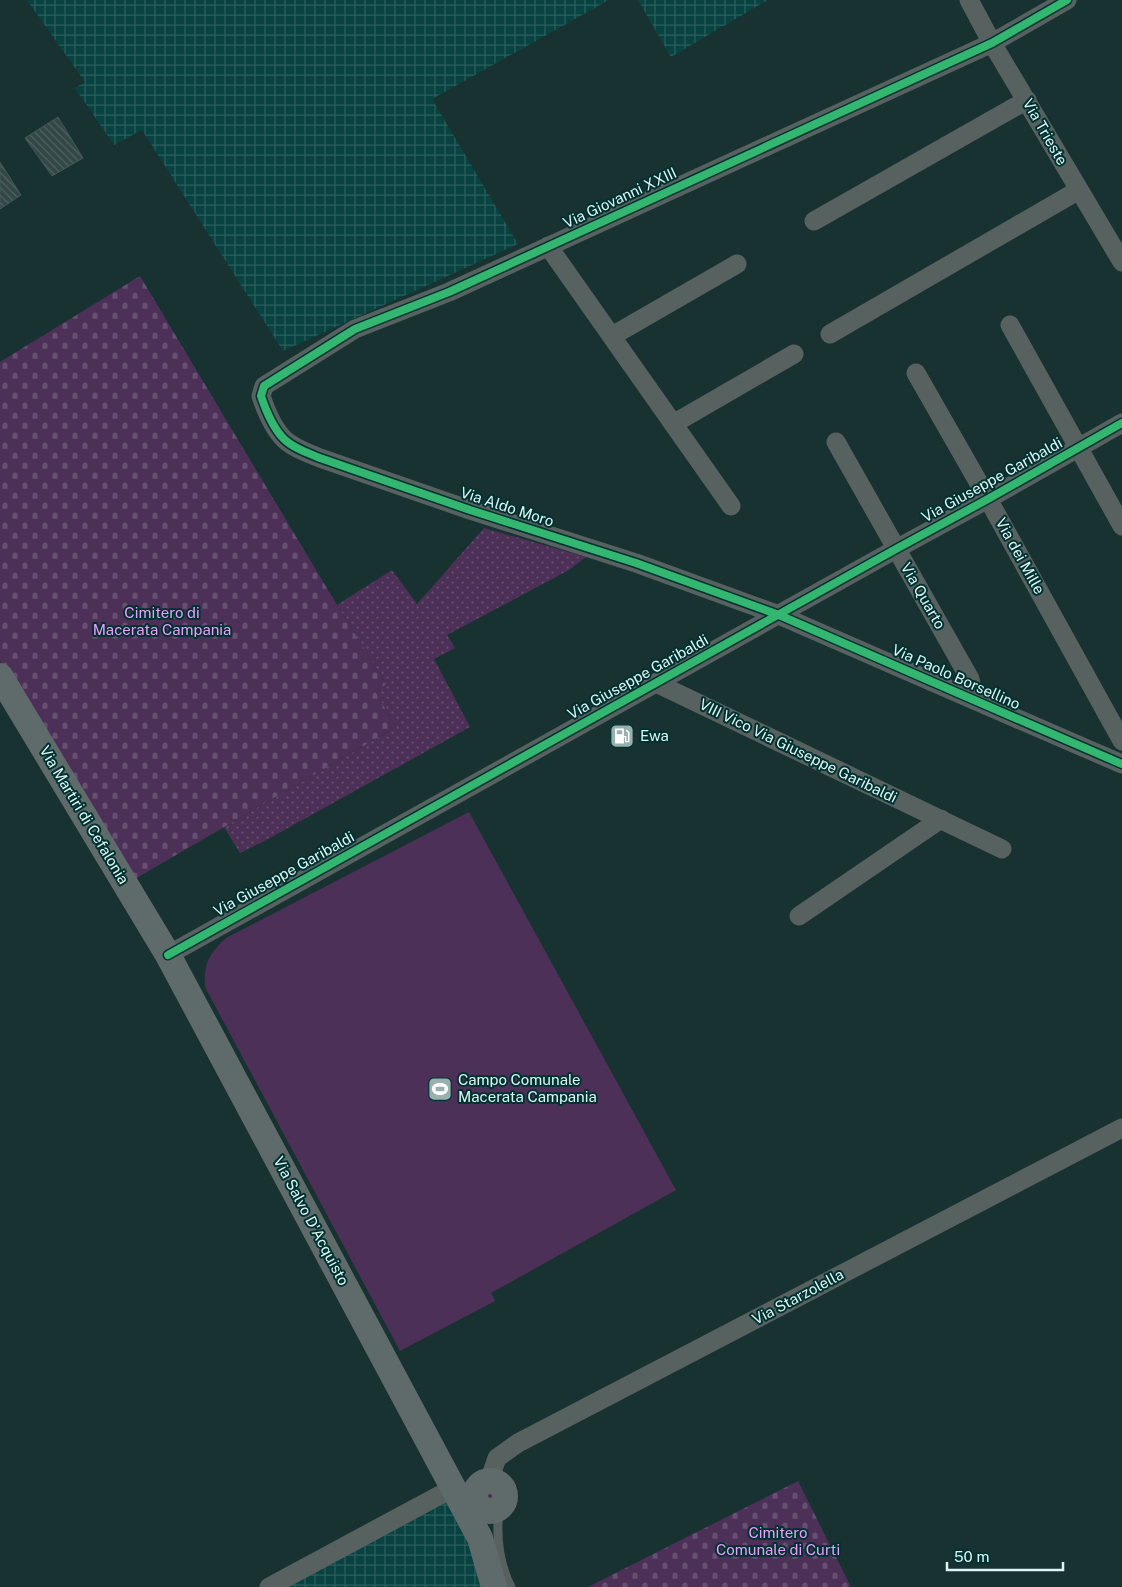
<svg xmlns="http://www.w3.org/2000/svg" width="1122" height="1587" font-family="'Public Sans',sans-serif">
<style>
.industrial{fill:url(#industrial-grid)}
.grass{fill:url(#grass-dots)}
.cemetery{fill:url(#cemetery-stones)}
.pitch{fill:#4d3057}
.building{fill:url(#building-back-hatch);stroke:#435756}
.lines{fill:none;stroke-linecap:round;stroke-linejoin:round}
.lane{stroke:#576160;stroke-width:9}
.street{stroke:#576160;stroke-width:19}
.secondary{stroke:#5f6a6a;stroke-width:26}
.cycleway-casing{stroke:#013231;stroke-width:11}
.cycleway{stroke:#33b770;stroke-width:8}
.labels{text-anchor:middle;stroke-width:4;stroke-linejoin:round;paint-order:stroke}
.street-label{font-size:15px;fill:#ddf5f3;stroke:#013231}
.park-label{font-size:15px;fill:#eb9efc;stroke:#013231}
.poi-label{font-size:15px;fill:#ddf5f3;stroke:#013231;text-anchor:start}
</style>
<defs>
<pattern id="industrial-grid" width="8" height="8" patternUnits="userSpaceOnUse" patternTransform="scale(1.25)"><rect width="8" height="8" fill="#084241"/><path d="M0 4h8M4 0v8" fill="none" stroke="#2c5e5d"/></pattern>
<pattern id="grass-dots" width="8" height="8" patternUnits="userSpaceOnUse" patternTransform="scale(1.25)"><rect width="8" height="8" fill="#4d3057"/><path d="M2 2h.1M6 6h.1" fill="none" stroke="#664f70" stroke-width="1.8" stroke-linecap="round"/></pattern>
<pattern id="cemetery-stones" width="16" height="16" patternUnits="userSpaceOnUse" patternTransform="scale(1.25)"><rect width="16" height="16" fill="#4d3057"/><path d="M2 7V4a2 2 0 0 1 4 0v3zM10 15v-3a2 2 0 0 1 4 0v3z" fill="#664f70"/></pattern>
<pattern id="building-back-hatch" width="6" height="6" patternUnits="userSpaceOnUse" patternTransform="scale(1.25)"><rect width="6" height="6" fill="#324746"/><path d="M-1 5l2 2M0 0l6 6M5-1l2 2" fill="none" stroke="#4f6261"/></pattern>
</defs>
<rect width="100%" height="100%" fill="#183231"/>
<path class="industrial" d="M27,0h582l-177,99 86,145 -235,107 -141,-221 -28,15 -39,-57 10,-6z
M638,0h130l-97,57z
M449,1492l37,95h-201z"/>
<path class="grass" d="M484,528l102,29 -17,13 -122,65 8,13 -21,11 36,68 -200,111 -30,15 -16,-26 172,-100 -20,-34 10,-9 -49,-79 55,-35 25,34z
M480 1496a11 11 0 1 1 22 0a11 11 0 1 1-22 0Z"/>
<path class="cemetery" d="M140,276l197,329 49,79 -10,9 20,34 -263,153 -133,-219v-299z
M798,1481l53,106h-263z"/>
<path class="pitch" d="M469,812l207,378 -185,103 4,8 -95,50 -195,-364c-1,-24 3,-32 21,-49z"/>
<path class="building" d="M58,117l25,41 -31,18 -27,-38z
M0,162l21,33 -21,14z
M627,726l7,13 -16,8 -7,-13z"/>
<g class="lines">
<path class="lane" d="M499,1508c-3,28 -1,54 12,79"/>
<path class="street" d="M969,0l23,43 130,219
M1067,0l-75,43 -543,249 -94,37 -91,57 -3,10c5,15 12,32 23,43 9,9 24,14 36,19l150,52 166,53 143,52 195,85 148,64
M814,221l213,-121
M548,246l183,260
M1010,325l112,201
M830,334l249,-144
M612,336l125,-72
M916,373l72,126 134,242
M673,424l121,-70
M836,442l134,237 4,21
M656,683l346,166
M799,916l142,-97
M168,955l728,-406 92,-50 134,-76
M489,1481l8,-23 21,-15 604,-315
M269,1587l184,-99"/>
<path class="secondary" d="M0,676l168,279 312,583 14,49
M475 1496a15 15 0 1 1 30 0a15 15 0 1 1-30 0Z"/>
<g class="cycleway-casing">
<path id="cycleway" d="M1067,0l-75,43 -543,249 -94,37 -91,57 -3,10c5,15 12,32 23,43 9,9 24,14 36,19l150,52 166,53 143,52 195,85 148,64
M168,955l728,-406 92,-50 134,-76"/>
</g>
<use href="#cycleway" class="cycleway"/>
</g>
<defs>
<g id="fuel-square" transform="scale(1.25)"><rect x="-9" y="-9" width="18" height="18" rx="4" fill="#98b1af" stroke="#013231"/><path d="M-5.5-6h7V0h2V4h1.3V-2.5L3-4.5l.8-.8L6-3V5H2.5V1h-1V6h-7ZM-4.2-4.7v3.2H.2V-4.7Z" fill="#fff"/></g>
<g id="stadium-square" transform="scale(1.25)"><rect x="-9" y="-9" width="18" height="18" rx="4" fill="#98b1af" stroke="#013231"/><path d="M0-5a6.5 5 0 1 0 0 10a6.5 5 0 1 0 0-10ZM-3.5-1.8h7v3.6h-7Z" fill="#fff"/></g>
</defs>
<g fill-rule="evenodd">
<use href="#fuel-square" x="622" y="736"/>
<use href="#stadium-square" x="440" y="1089"/>
</g>
<g class="labels">
<g class="street-label">
<text transform="translate(1045 132) rotate(60)" y="5">Via Trieste</text>
<text transform="translate(620 198) rotate(-25)" y="5">Via Giovanni XXIII</text>
<text transform="translate(992 480) rotate(-29)" y="5">Via Giuseppe Garibaldi</text>
<text transform="translate(507 507) rotate(18)" y="5">Via Aldo Moro</text>
<text transform="translate(1020 556) rotate(61)" y="5">Via dei Mille</text>
<text transform="translate(923 596) rotate(60)" y="5">Via Quarto</text>
<text transform="translate(638 677) rotate(-29)" y="5">Via Giuseppe Garibaldi</text>
<text transform="translate(956 677) rotate(24)" y="5">Via Paolo Borsellino</text>
<text transform="translate(798 751) rotate(26)" y="5">VIII Vico Via Giuseppe Garibaldi</text>
<text transform="translate(84 815) rotate(59)" y="5">Via Martiri di Cefalonia</text>
<text transform="translate(284 874) rotate(-29)" y="5">Via Giuseppe Garibaldi</text>
<text transform="translate(311 1221) rotate(62)" y="5">Via Salvo D'Acquisto</text>
<text transform="translate(798 1297) rotate(-28)" y="5">Via Starzolella</text>
</g>
<g class="park-label">
<text x="162" y="618">Cimitero di<tspan x="162" dy="17">Macerata Campania</tspan></text>
<text x="778" y="1538">Cimitero<tspan x="778" dy="17">Comunale di Curti</tspan></text>
</g>
<g class="poi-label">
<text x="640" y="741">Ewa</text>
<text x="458" y="1085">Campo Comunale<tspan x="458" dy="17">Macerata Campania</tspan></text>
</g>
</g>
<path d="M947 1562v8h116v-8" fill="none" stroke="#ddf5f3" stroke-width="2.5"/>
<text x="954" y="1562" font-size="15" fill="#ddf5f3" stroke="#013231" stroke-width="4" paint-order="stroke">50 m</text>
</svg>
